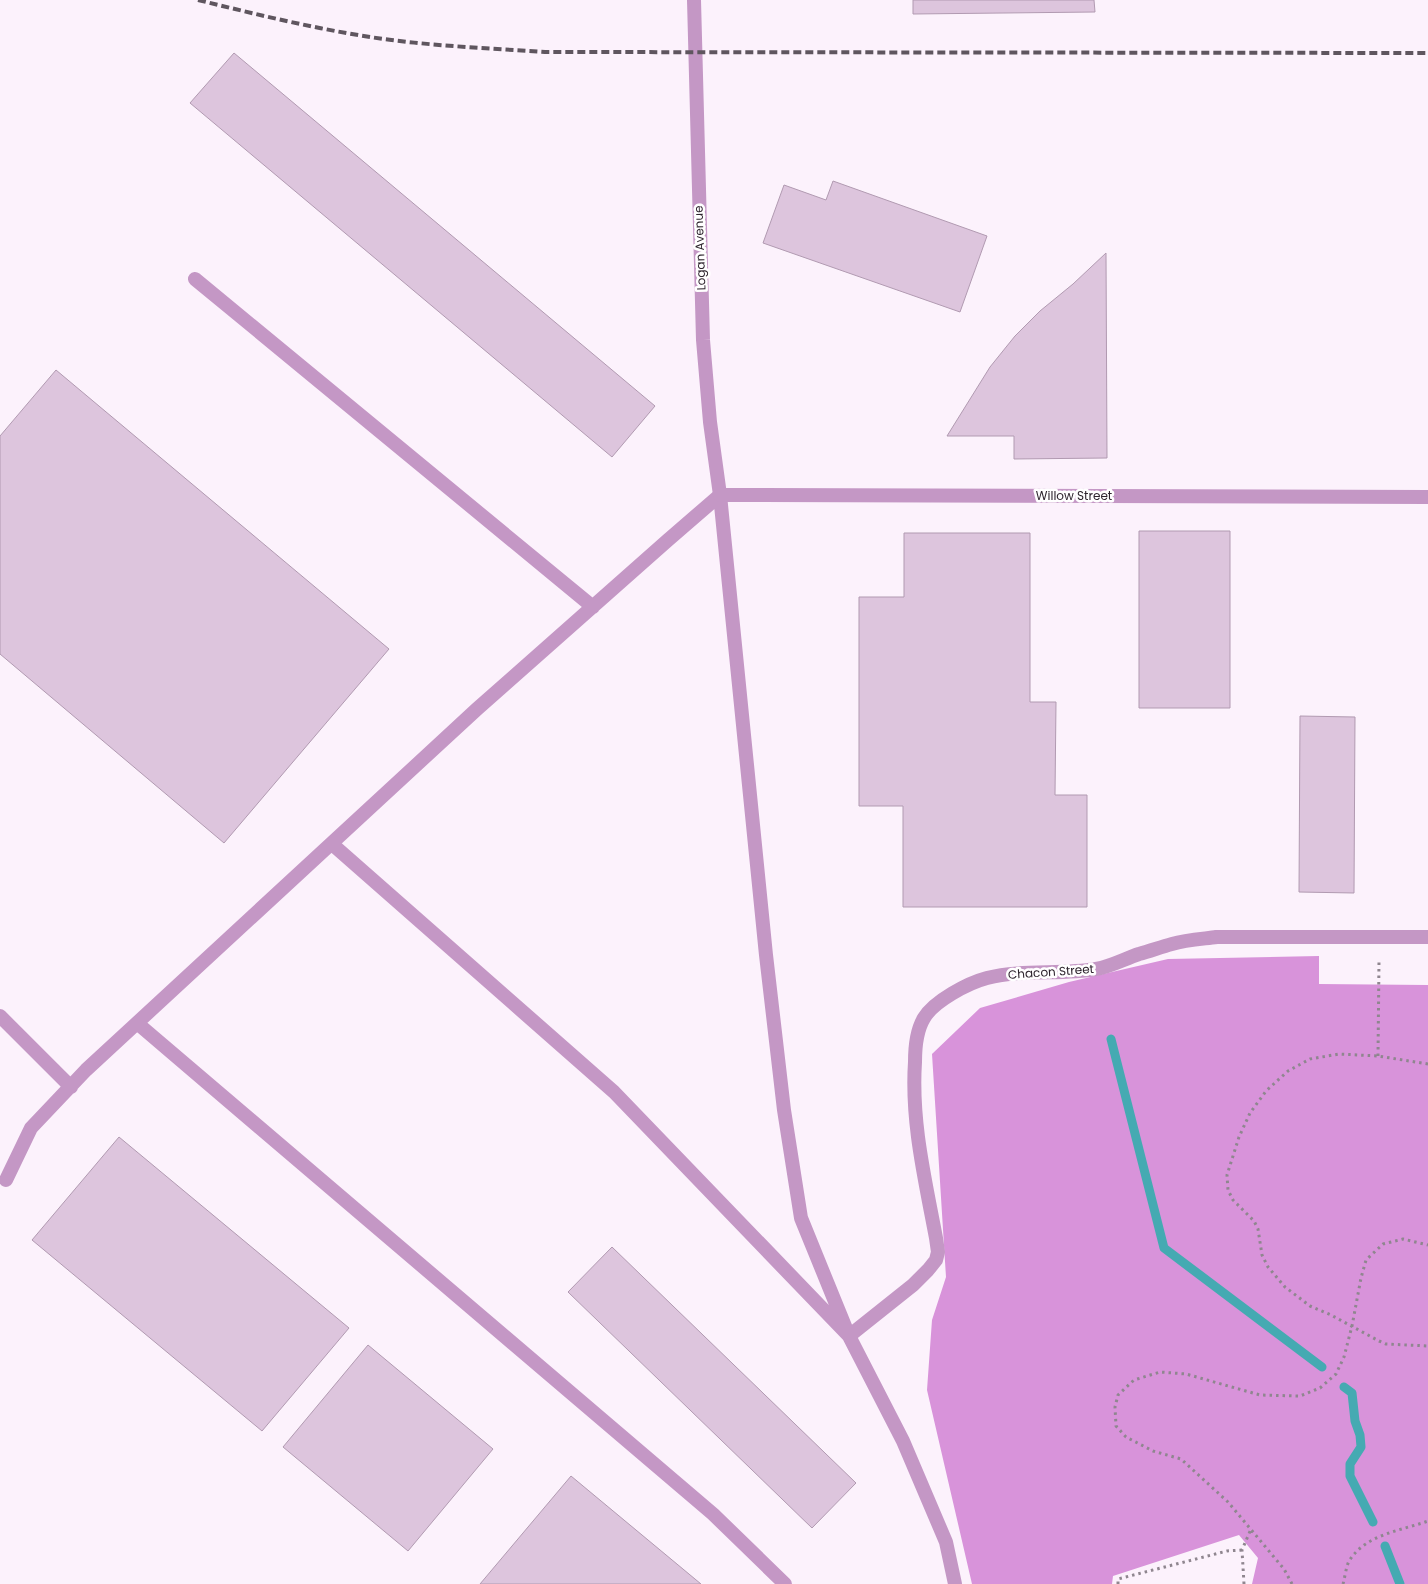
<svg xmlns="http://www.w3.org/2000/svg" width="1428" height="1584" font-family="Poppins,sans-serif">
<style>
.forest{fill:#d893da}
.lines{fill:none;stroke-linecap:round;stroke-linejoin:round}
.stream{stroke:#45aab2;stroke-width:9}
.building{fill:#ddc5dd;stroke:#b19ab1}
.path{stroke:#8f868f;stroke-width:3;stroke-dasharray:2.5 4;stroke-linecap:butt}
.service{stroke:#c497c5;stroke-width:14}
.minor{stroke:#c497c5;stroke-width:14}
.rail{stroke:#5f565f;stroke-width:4;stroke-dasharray:8 4;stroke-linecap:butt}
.labels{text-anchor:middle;stroke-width:5;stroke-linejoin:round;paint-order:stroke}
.street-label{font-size:12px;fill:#2d242d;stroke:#fff}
</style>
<rect width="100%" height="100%" fill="#fcf2fc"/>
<path class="forest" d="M1319,956v28l109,1v599h-176l6,-26 -19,-23 -126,41 -1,8h-140l-45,-194 5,-70 14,-43 -14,-223 48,-46 89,-26 99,-23z"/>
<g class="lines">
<path class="stream" d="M1111,1039l53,209 158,119
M1344,1387l8,6 3,28 5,14 1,12 -11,17v12l23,46
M1385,1546l15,38"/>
</g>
<path class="building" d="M913,0h181l1,12 -182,2z
M234,53l421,353 -43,51 -422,-354z
M833,181l154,55 -27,76 -197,-69 21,-58 42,15z
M1106,253l1,205 -93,1v-23h-67l43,-69 25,-31 25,-25 33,-27z
M56,370l333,279 -165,194 -224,-189v-218z
M1139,531h91v177h-91z
M904,533h126v169h26l-1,93h32v112h-184v-101h-44v-209h45z
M1300,716l55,1 -1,176 -55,-1z
M119,1137l230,191 -87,103 -230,-191z
M612,1247l244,236 -44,45 -244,-236z
M368,1345l125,104 -85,102 -125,-104z
M571,1476l130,108h-221z"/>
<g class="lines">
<path class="path" d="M1378,1056l1,-96
M1428,1064l-50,-8 -39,-2 -29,5 -22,12 -22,20 -16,22 -11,24 -12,38 1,15 5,10 21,21 4,8 4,26 6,12 17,20 25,19 21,9 48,26 7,3 42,2
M1118,1584v-5l109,-28 15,-1
M1244,1584l-2,-34 9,-21
M1292,1584l-8,-15 -56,-67 -47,-43 -28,-8 -27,-14 -10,-11 -1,-19 3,-12 16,-15 26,-8 26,2 74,21 40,1 20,-8 16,-14 8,-17 8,-31 9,-48 5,-18 17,-16 20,-5 25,6
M1343,1584c2,-7 3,-17 6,-23 17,-27 51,-30 79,-40"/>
<path class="service" d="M195,279l398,328
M720,495l46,460 18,155 17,108 48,118 54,105 43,101 9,42
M332,844l282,248 235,244 64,-51 15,-15 8,-10 2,-8 -2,-14c-11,-59 -25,-116 -21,-176 0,-15 1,-31 9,-44 10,-17 44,-35 63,-40 36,-9 73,-3 109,-9 16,-3 28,-10 43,-15 11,-3 22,-7 33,-10 14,-4 30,-5 45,-7
M0,1016l71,71
M137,1023l576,491 72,70
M6,1180l25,-52 55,-58 391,-361 191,-169 52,-45"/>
<path class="minor" d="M694,0l9,340 7,82 10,73 708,2
M1217,937h211"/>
<path class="rail" d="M198,0c57,14 114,28 172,37 58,9 117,11 175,15l883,1"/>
</g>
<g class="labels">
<g class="street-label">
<text transform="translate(700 248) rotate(-92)" y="4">Logan Avenue</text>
<text x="1074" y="500">Willow Street</text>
<text transform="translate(1051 972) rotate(-4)" y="4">Chacon Street</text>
</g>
</g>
</svg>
